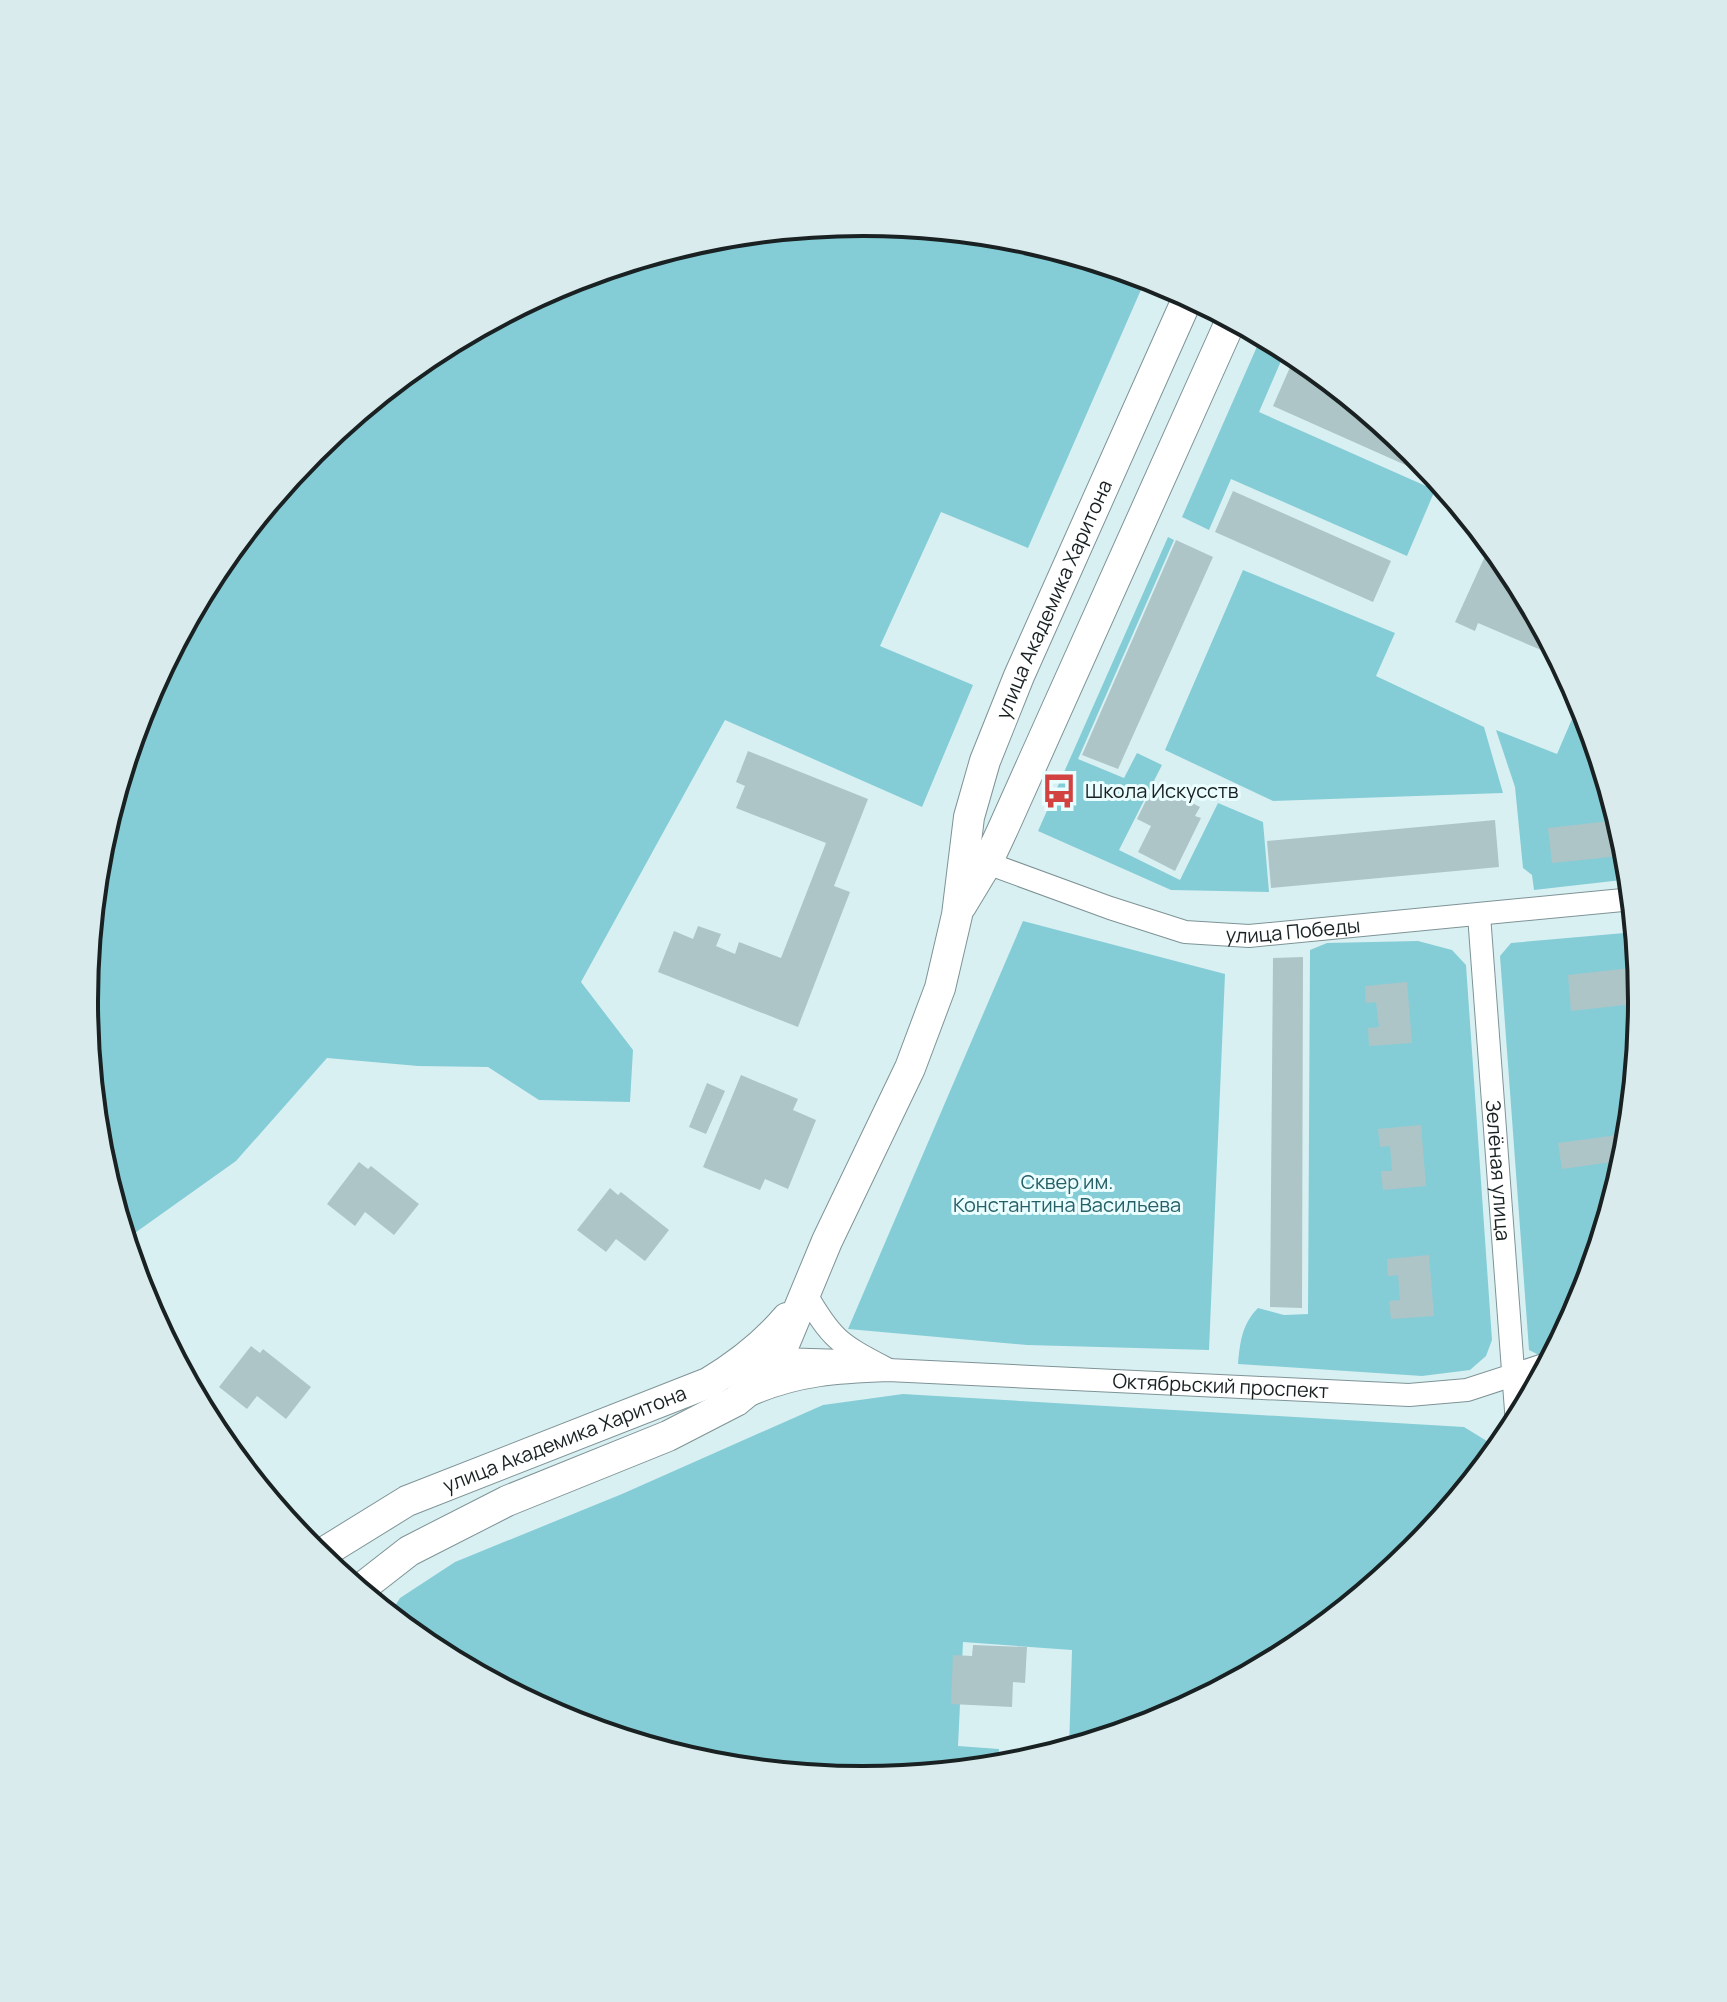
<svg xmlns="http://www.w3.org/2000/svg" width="1727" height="2002" font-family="Manrope,sans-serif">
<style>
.green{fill:#85cdd6}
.building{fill:#aec5c8}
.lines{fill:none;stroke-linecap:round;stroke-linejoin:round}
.street-casing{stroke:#7e9396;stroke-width:24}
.secondary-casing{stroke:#7e9396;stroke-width:32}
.street{stroke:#fff;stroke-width:22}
.secondary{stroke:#fff;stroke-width:30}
.labels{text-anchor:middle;stroke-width:6;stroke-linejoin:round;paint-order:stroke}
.street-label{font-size:20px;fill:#192122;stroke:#eafdff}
.poi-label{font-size:20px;fill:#192122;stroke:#eafdff;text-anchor:start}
.park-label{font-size:20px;fill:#266067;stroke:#eafdff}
.rim{fill:none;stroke:#192122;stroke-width:4}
</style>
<rect width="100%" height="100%" fill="#d9f0f3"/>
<path class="green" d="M864,222l152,15 131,39 -119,272 -87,-36 -61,134 93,39 -51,122 -197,-87 -144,262 52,68 -3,52 -91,-2 -51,-33 -70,-1 -91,-8 -91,103 -111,79 -26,-87 -15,-152 15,-153 45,-146 72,-134 97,-119 118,-96 135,-72 146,-45z
M1259,342l25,12 -25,58 176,78 -28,66 -176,-77 -22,51 -27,-13z
M1168,537l6,3 -96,219 46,19 13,-25 25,12 -43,85 61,30 38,-77 45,19 6,70 -98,-2 -133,-59z
M1243,570l152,63 -19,43 108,51 19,66 -230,8 -108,-51z
M1581,698l47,151 3,30 -97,11 -2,-15 -9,-7 -8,-81 -19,-57 61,24z
M1023,921l202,53 -16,376 -182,-5 -179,-16z
M1636,932l7,69 -15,153 -45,146 -27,52 -15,4 -12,-6 -29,-394 11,-13z
M1418,941l34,9 14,15 26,375 -6,16 -16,14 -48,6 -184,-12c2,-22 4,-40 20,-56l26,7 24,-1 2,-364 17,-7z
M903,1394l561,33 31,19 1,8 -82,99 -118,96 -135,72 -92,28 3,-99 -109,-8 -5,104 41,3 -1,18 -135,13 -152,-15 -146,-44 -135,-72 -41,-34 11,-17 55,-36 167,-68 201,-89z"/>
<path class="building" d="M1291,365l45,20 79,65 17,21 -2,5 -157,-70z
M1233,491l158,70 -18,41 -158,-70z
M1176,540l37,17 -95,212 -36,-14z
M1491,543l21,25 35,67 -6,15 -63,-27 -3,8 -20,-9z
M748,751l120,48 -34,87 16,6 -52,135 -140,-55 16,-41 19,8 5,-13 23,8 -5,12 19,8 4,-12 42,16 45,-115 -90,-35 9,-22 -9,-4z
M1154,784l46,23 -5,9 6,2 -26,53 -37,-19 13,-26 -14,-7z
M1495,820l4,47 -228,21 -4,-47z
M1619,820l10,35 -77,8 -4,-35z
M1303,957l-1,351 -32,-1 3,-349z
M1640,967l3,36 -72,8 -3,-36z
M1407,982l5,61 -43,3 -1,-18 11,-1 -3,-25 -10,1 -1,-17z
M741,1075l57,24 -5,11 23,10 -28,69 -23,-10 -5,11 -57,-23z
M707,1083l18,8 -19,43 -17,-7z
M1421,1125l5,61 -43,4 -2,-19h11l-2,-25 -10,1 -2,-18z
M1625,1134l1,26 -64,9 -4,-26z
M359,1162l9,7 3,-3 48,38 -25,31 -29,-23 -10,14 -28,-22z
M610,1188l8,7 3,-3 48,38 -24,31 -29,-22 -10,13 -29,-22z
M1429,1255l5,61 -43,3 -2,-18 11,-1 -2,-25 -10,1 -1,-17z
M251,1346l9,7 3,-4 48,38 -25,32 -29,-23 -10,13 -28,-22z
M973,1645l54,2 -2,36 -12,-1 -1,25 -61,-3 2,-49 19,1z"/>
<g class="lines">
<g class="street-casing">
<g id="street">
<path id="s1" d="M987,863l123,45 75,24 64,4 384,-37"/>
<path id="s2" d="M1479,915l38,509"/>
<path d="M804,1291c27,48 35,53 83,78"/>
<path d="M767,1361l11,-2 66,2"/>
<path id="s3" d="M752,1394c46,-20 86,-22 136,-24l521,25 58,-5 83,-27"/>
</g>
</g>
<g class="secondary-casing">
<g id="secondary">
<path d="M961,906l26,-43 15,-32 230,-513"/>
<path id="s4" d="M318,1556l89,-55 301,-118c30,-18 56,-38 79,-65"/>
<path id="s5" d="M359,1590l50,-39 98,-50 161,-65 68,-35 27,-22 15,-20 49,-118 83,-173 30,-80 17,-73 12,-98 16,-56 34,-85 170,-381"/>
</g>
</g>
<use href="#street" class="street"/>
<use href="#secondary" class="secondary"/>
</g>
<defs>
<g id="bus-bare" transform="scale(2.76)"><path d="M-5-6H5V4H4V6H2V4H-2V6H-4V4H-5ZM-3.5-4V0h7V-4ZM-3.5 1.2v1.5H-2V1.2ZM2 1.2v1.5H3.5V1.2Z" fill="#d14240" stroke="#eafdff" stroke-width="2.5" paint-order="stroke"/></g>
</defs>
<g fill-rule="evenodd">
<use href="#bus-bare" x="1059" y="791"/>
</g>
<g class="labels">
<g class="street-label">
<text dy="7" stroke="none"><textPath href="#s5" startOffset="1296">улица Академика Харитона</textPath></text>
<text dy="7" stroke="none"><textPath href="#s1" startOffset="318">улица Победы</textPath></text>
<text dy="7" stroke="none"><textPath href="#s2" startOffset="256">Зелёная улица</textPath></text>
<text dy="7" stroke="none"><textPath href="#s3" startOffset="472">Октябрьский проспект</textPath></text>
<text dy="7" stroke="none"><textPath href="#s4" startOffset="274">улица Академика Харитона</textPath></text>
</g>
<g class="poi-label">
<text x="1085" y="798">Школа Искусств</text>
</g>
<g class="park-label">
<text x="1067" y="1189">Сквер им.<tspan x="1067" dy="23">Константина Васильева</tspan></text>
</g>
</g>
<path d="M0 0H1727V2002H0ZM98 1001a765 765 0 1 1 1530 0a765 765 0 1 1-1530 0Z" fill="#d9ebed" fill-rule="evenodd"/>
<path class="rim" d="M98 1001a765 765 0 1 1 1530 0a765 765 0 1 1-1530 0Z"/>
</svg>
